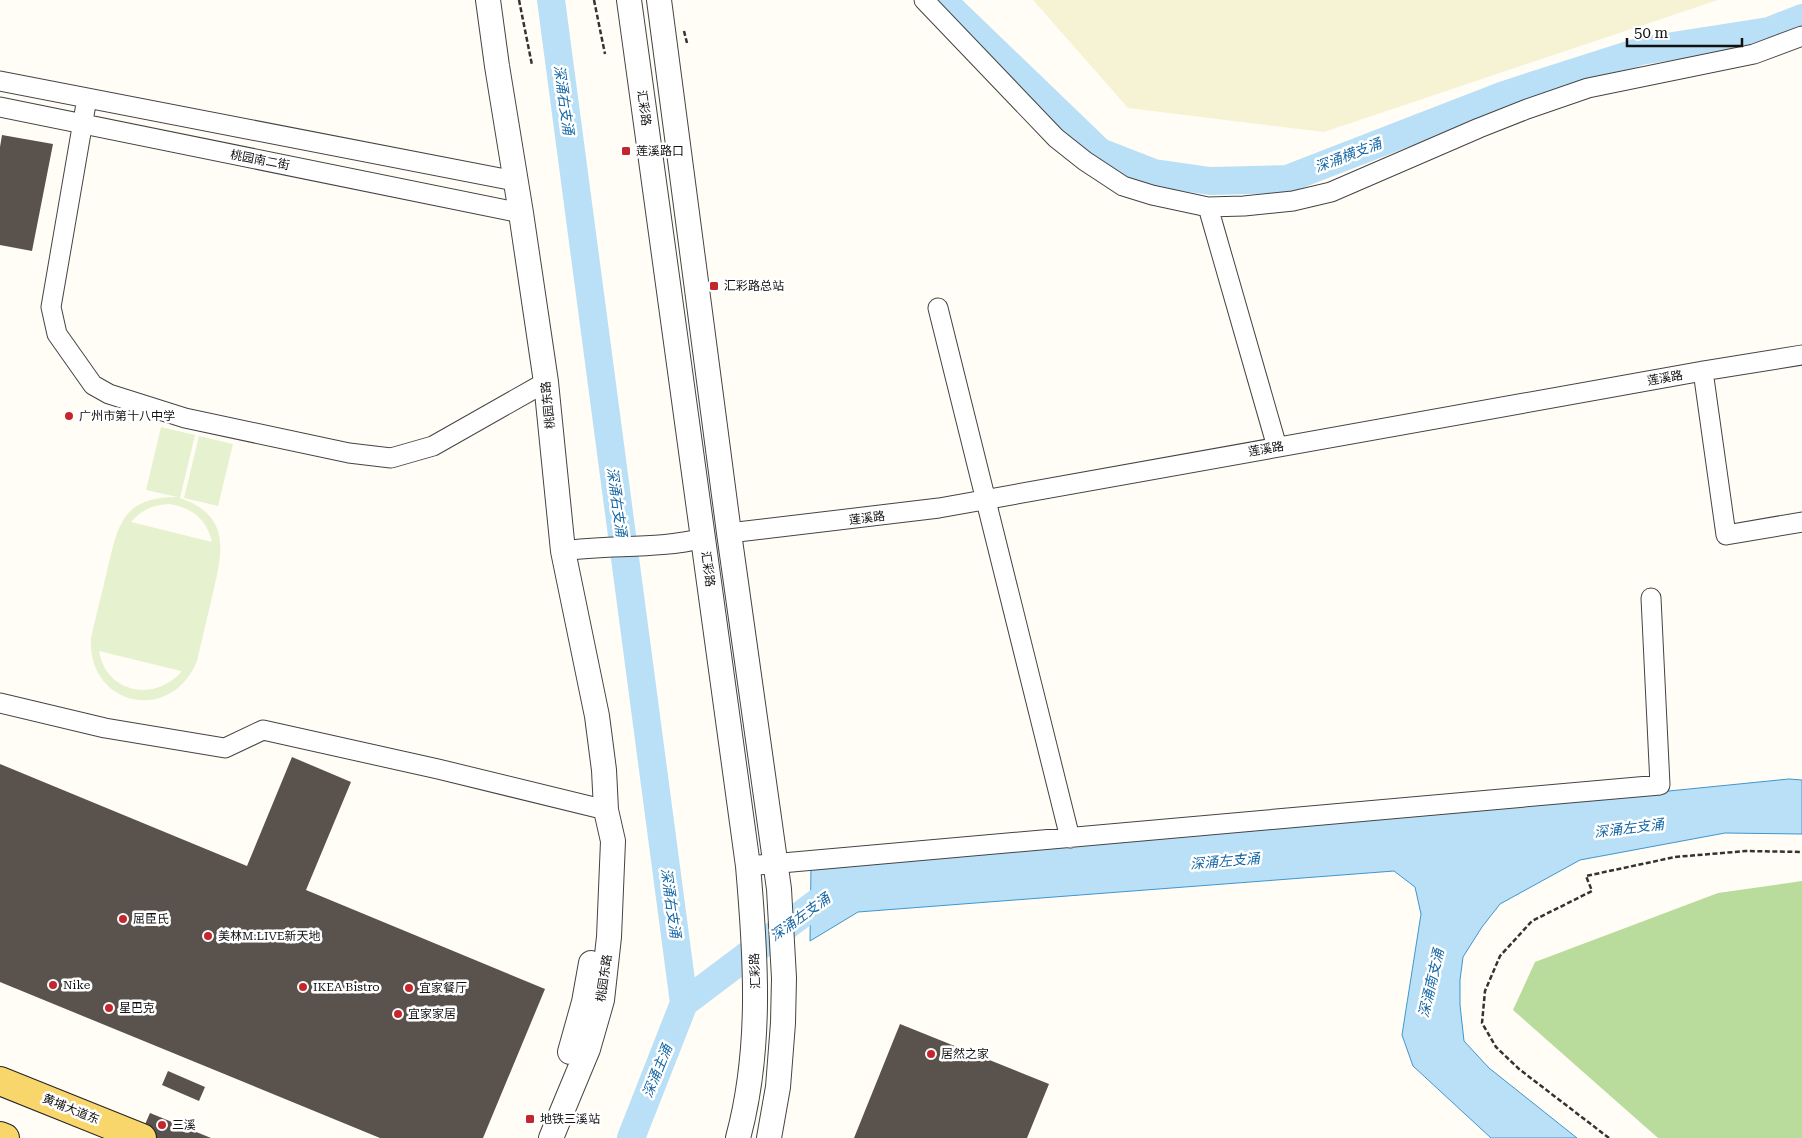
<svg xmlns="http://www.w3.org/2000/svg" width="1802" height="1138" font-family="'Roboto Serif','Noto Sans SC',serif">
<style>
.farmland{fill:#f6f3d4}
.forest{fill:#b9dc9c}
.pitch{fill:#e6f2cf;fill-rule:evenodd}
.water{fill:#b9e0f7;stroke:#3f96cf}
.lines{fill:none;stroke-linecap:round;stroke-linejoin:round}
.river{stroke:#b9e0f7;stroke-width:28}
.building{fill:#5a524d}
.minor-casing{stroke:#444;stroke-width:21}
.tertiary-casing{stroke:#444;stroke-width:26}
.primary-casing{stroke:#222;stroke-width:30}
.path{stroke:#333;stroke-width:2.5;stroke-dasharray:5 2.5;stroke-linecap:butt}
.minor{stroke:#fff;stroke-width:19}
.tertiary{stroke:#fff;stroke-width:24}
.primary{stroke:#f9d66b;stroke-width:28}
.poi-dot{fill:#c4262e;stroke:#fff;stroke-width:2}
.labels{text-anchor:middle;stroke-width:5;stroke-linejoin:round;paint-order:stroke}
.street-label{font-size:12px;fill:#111;stroke:#fff}
.poi-label{font-size:12px;fill:#111;stroke:#fff;text-anchor:start}
.water-label{font-size:14px;font-style:italic;fill:#1768a6;stroke:#fff}
</style>
<rect width="100%" height="100%" fill="#fffdf5"/>
<path class="farmland" d="M1033,0h685l-394,132 -196,-24z"/>
<path class="forest" d="M1802,881v257h-144l-145,-128 22,-48 183,-69z"/>
<path class="pitch" d="M161,427l34,8 -15,63c53,18 42,56 32,99 -5,21 -10,43 -15,64 -26,64 -110,45 -106,-23 5,-23 11,-45 16,-67 11,-46 15,-74 70,-74l-31,-7zM169,504c22,3 38,15 43,38l-81,-20c10,-12 22,-17 38,-18zM99,651l82,20h1c-27,32 -76,22 -83,-20z
M199,436l34,8 -15,62 -34,-8z"/>
<path class="water" d="M1789,779l13,1v54l-77,-1 -145,27 -80,44 -18,23 -19,30 -3,23v25l4,36 25,27 88,70h-86l-78,-72 -11,-31 19,-121 -6,-27 -21,-16 -536,41 -48,29 1,-75 708,-60z"/>
<g class="lines">
<path class="river" d="M551,0l133,1003 -53,135
M942,0l158,152 54,21 56,8 77,-2 217,-84 137,-44 128,-20 33,-13
M684,1003l146,-110 13,-1"/>
</g>
<path class="building" d="M2,135l51,9 -21,107 -32,-6v-98z
M292,757l59,25 -45,108 239,99 -62,149h-103l-380,-156v-218l247,102z
M900,1024l149,60 -22,54h-173z
M168,1071l37,16 -6,14 -37,-16z
M150,1113l61,25h-72z"/>
<g class="lines">
<g class="minor-casing">
<path id="minor" d="M924,0l132,138 29,23 38,25 29,9 56,12 36,-1 49,-5 38,-9 148,-64 48,-19 61,-21 166,-34 48,-18
M0,81l515,100
M87,98l-36,209 6,27 36,51 16,9 76,24 164,35 42,5 42,-12 113,-64
M0,107l521,106
M1208,207l69,240
M938,308l132,530
M1703,371l23,164 76,-13
M729,533l210,-25 764,-137 99,-16
M563,551c48,-7 93,-1 141,-13
M0,703l105,25 120,20 38,-18 175,39 168,41
M748,866l912,-81 -9,-187"/>
</g>
<g class="tertiary-casing">
<path id="tertiary" d="M488,0l9,66 24,147 25,169 17,169 34,165 7,54 2,40 7,31 -4,96 -7,63 -14,49 -37,89
M629,0l119,866c8,91 14,183 -10,272
M659,0l70,533 50,356 5,89 -1,45 -5,64 -9,51
M570,1052l14,-50 7,-39"/>
</g>
<g class="primary-casing">
<path id="primary" d="M0,1081l142,57
M0,1136l5,2"/>
</g>
<path class="path" d="M519,0l13,65
M594,0l11,54
M684,31l3,12
M1609,1138l-90,-69 -23,-22 -14,-24 3,-32 15,-35 32,-35 60,-30 -6,-15 89,-19 71,-6 56,1"/>
<use href="#minor" class="minor"/>
<use href="#tertiary" class="tertiary"/>
<use href="#primary" class="primary"/>
</g>
<g class="poi-dot">
<rect x="621" y="146" width="10" height="10" rx="2.5"/>
<rect x="709" y="281" width="10" height="10" rx="2.5"/>
<circle cx="69" cy="416" r="5"/>
<circle cx="123" cy="919" r="5"/>
<circle cx="208" cy="936" r="5"/>
<circle cx="53" cy="985" r="5"/>
<circle cx="303" cy="987" r="5"/>
<circle cx="409" cy="988" r="5"/>
<circle cx="109" cy="1008" r="5"/>
<circle cx="398" cy="1014" r="5"/>
<circle cx="931" cy="1054" r="5"/>
<rect x="525" y="1114" width="10" height="10" rx="2.5"/>
<circle cx="162" cy="1125" r="5"/>
</g>
<g class="labels">
<g class="street-label">
<text transform="translate(644 108) rotate(82)" y="4">汇彩路</text>
<text transform="translate(260 160) rotate(11)" y="4">桃园南二街</text>
<text transform="translate(1665 378) rotate(-10)" y="4">莲溪路</text>
<text transform="translate(548 405) rotate(-96)" y="4">桃园东路</text>
<text transform="translate(1266 449) rotate(-10)" y="4">莲溪路</text>
<text transform="translate(867 518) rotate(-7)" y="4">莲溪路</text>
<text transform="translate(708 569) rotate(82)" y="4">汇彩路</text>
<text transform="translate(755 971) rotate(-92)" y="4">汇彩路</text>
<text transform="translate(604 978) rotate(-82)" y="4">桃园东路</text>
<text transform="translate(71 1109) rotate(22)" y="4">黄埔大道东</text>
</g>
<g class="poi-label">
<text x="636" y="155">莲溪路口</text>
<text x="724" y="290">汇彩路总站</text>
<text x="79" y="420">广州市第十八中学</text>
<text x="133" y="923">屈臣氏</text>
<text x="218" y="940">美林M.LIVE新天地</text>
<text x="63" y="989">Nike</text>
<text x="313" y="991">IKEA Bistro</text>
<text x="419" y="992">宜家餐厅</text>
<text x="119" y="1012">星巴克</text>
<text x="408" y="1018">宜家家居</text>
<text x="941" y="1058">居然之家</text>
<text x="540" y="1123">地铁三溪站</text>
<text x="172" y="1129">三溪</text>
</g>
<g class="water-label">
<text transform="translate(564 100) rotate(82)" y="5">深涌右支涌</text>
<text transform="translate(1348 155) rotate(-21)" y="5">深涌横支涌</text>
<text transform="translate(617 502) rotate(82)" y="5">深涌右支涌</text>
<text transform="translate(1629 828) rotate(-7)" y="5">深涌左支涌</text>
<text transform="translate(1225 861) rotate(-5)" y="5">深涌左支涌</text>
<text transform="translate(671 903) rotate(82)" y="5">深涌右支涌</text>
<text transform="translate(800 917) rotate(-36)" y="5">深涌左支涌</text>
<text transform="translate(1431 983) rotate(-77)" y="5">深涌南支涌</text>
<text transform="translate(657 1071) rotate(-68)" y="5">深涌主涌</text>
</g>
</g>
<path d="M1627 38v8h115v-8" fill="none" stroke="#111111" stroke-width="2.5"/>
<text x="1634" y="38" font-size="15" fill="#111111" stroke="#ffffff" stroke-width="4" paint-order="stroke">50 m</text>
</svg>
